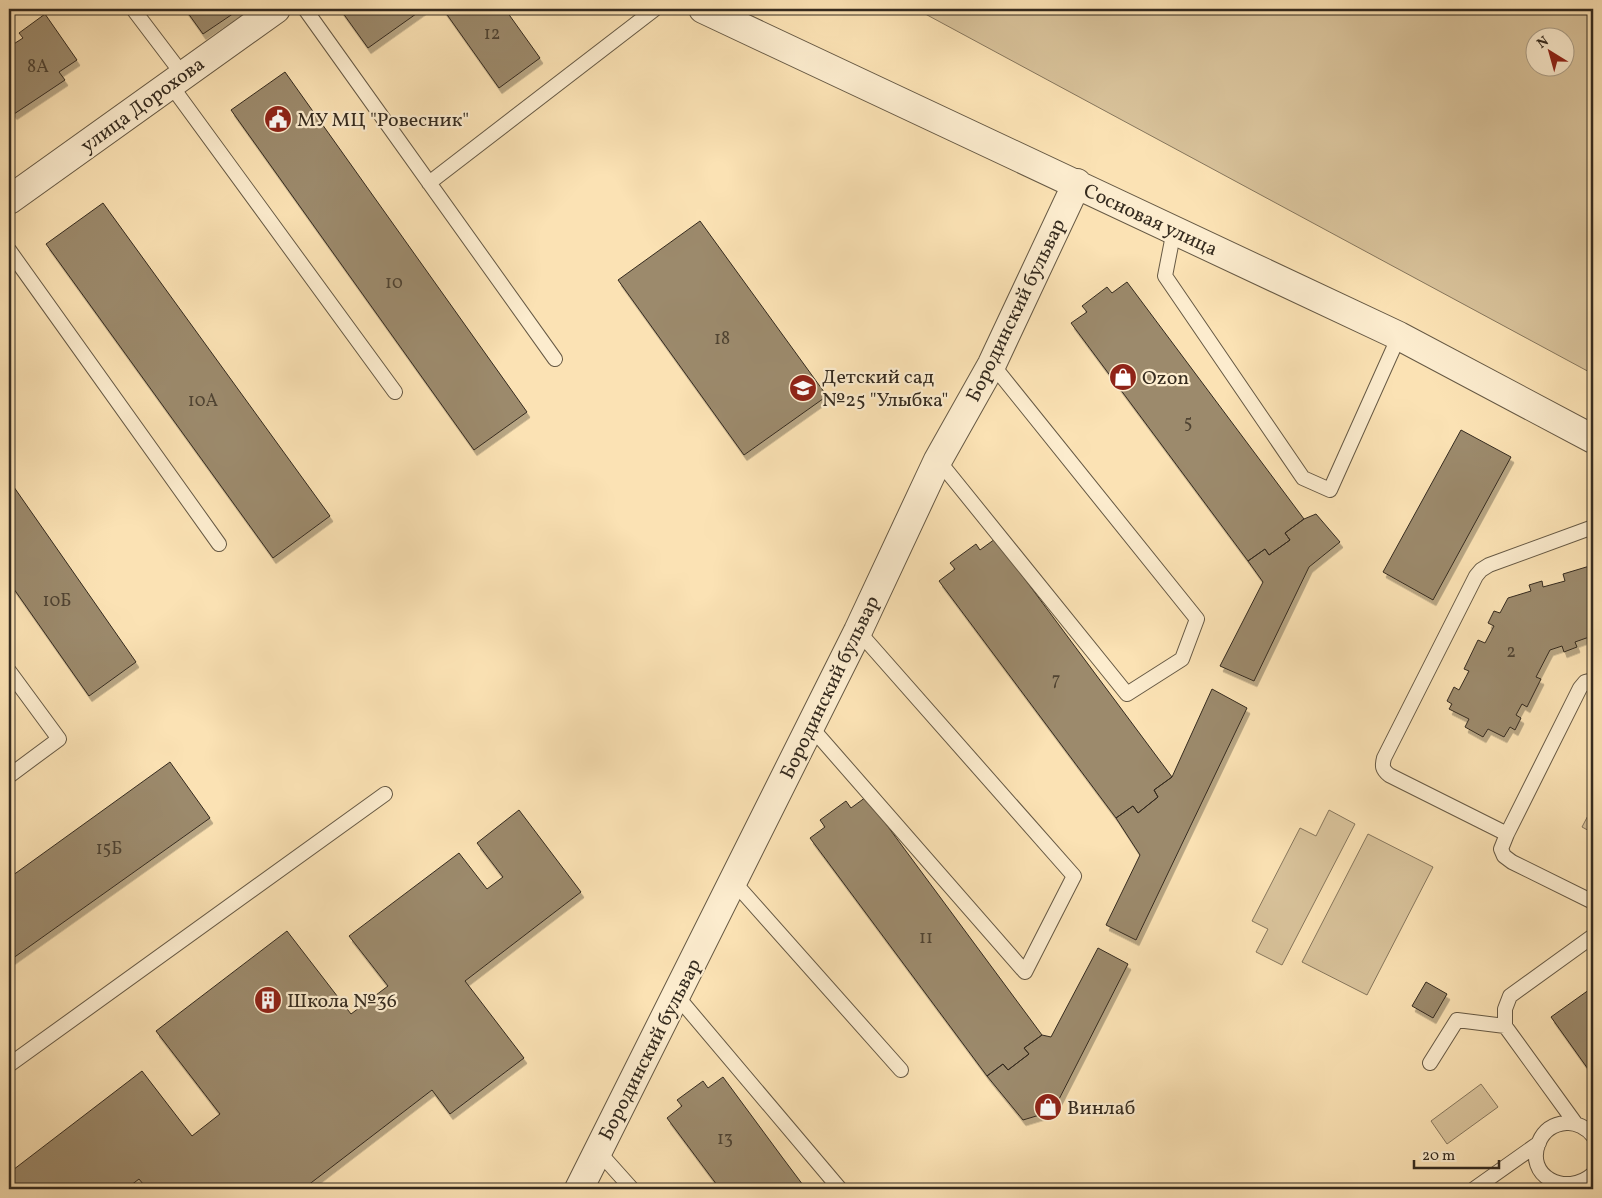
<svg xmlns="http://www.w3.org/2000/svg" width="1602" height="1198" font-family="Vollkorn,serif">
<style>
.green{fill:#d9c39b;stroke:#87775d;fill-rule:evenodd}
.building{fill:#9c8a6c;stroke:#352b1f;filter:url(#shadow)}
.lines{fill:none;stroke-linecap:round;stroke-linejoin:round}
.service-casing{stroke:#665944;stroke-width:16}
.minor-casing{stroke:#665944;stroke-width:30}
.service{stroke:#fcecce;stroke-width:14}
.minor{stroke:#fcecce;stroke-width:28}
.labels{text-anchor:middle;stroke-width:4.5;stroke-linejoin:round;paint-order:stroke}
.number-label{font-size:18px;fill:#4f4332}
.street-label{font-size:20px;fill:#352b1f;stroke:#fcecce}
.poi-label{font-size:20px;fill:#352b1f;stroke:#fcecce;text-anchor:start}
</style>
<defs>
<filter id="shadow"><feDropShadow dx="3" dy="5.5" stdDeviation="0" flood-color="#0004"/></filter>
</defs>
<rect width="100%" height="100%" fill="#fbe2b4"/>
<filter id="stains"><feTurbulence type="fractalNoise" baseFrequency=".004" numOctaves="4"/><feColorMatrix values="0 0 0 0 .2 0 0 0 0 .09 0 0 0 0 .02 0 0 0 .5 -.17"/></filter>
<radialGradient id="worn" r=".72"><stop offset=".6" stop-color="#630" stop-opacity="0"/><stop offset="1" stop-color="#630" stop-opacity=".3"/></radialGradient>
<path class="green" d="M916,9h677v365zM1534,38h30v30h-30z
M1593,806v27l-11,-6z
M1329,810l26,14 -73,141 -26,-13 12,-23 -16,-8 48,-93 16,8z
M1368,834l65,33 -66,128 -65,-33z
M1481,1084l17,23 -51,37 -16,-23z"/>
<path class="building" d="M185,9h55l-37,25z
M340,9h83l-55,39z
M443,9h62l35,49 -41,30z
M45,14l32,46 -18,12 6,8 -51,34 -5,-7v-60l14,-9 -4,-5z
M285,72l242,340 -53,38 -243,-340z
M103,203l227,313 -57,42 -227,-314z
M700,221l127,175 -83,59 -126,-175z
M1127,282l177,237 -19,14 5,7 -21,15 -4,-6 -17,12 -177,-238 16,-11 -5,-6 25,-19 5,6z
M1461,430l50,27 -78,143 -50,-28z
M9,480l127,182 -47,34 -80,-114z
M1316,514l24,28 -31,25 -55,114 -34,-15 43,-84 -15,-21 17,-12 4,6 21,-15 -5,-7 19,-14z
M995,539l177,238 -18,13 4,7 -20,16 -5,-7 -17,12 -177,-237 16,-12 -5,-6 26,-19 4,6z
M1593,565v76l-1,-5 -17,6 2,5 -13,5 -2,-6 -12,4 -14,27 5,2 -14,28 -5,-3 -6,11 5,3 -6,12 -5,-3 -6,10 -16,-8 -5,8 -18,-10 4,-8 -20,-10 3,-5 -5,-3 7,-14 5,3 10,-19 -5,-2 14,-29 7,3 9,-17 -6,-3 6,-12 6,2 8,-15 23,-7 -2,-6 13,-4 1,6 22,-6 -2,-7z
M1212,689l35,19 -111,232 -30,-15 34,-70 -24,-37 17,-12 5,7 20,-16 -4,-7 18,-13z
M170,762l40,56 -201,143v-83z
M866,797l176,238 -18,13 5,6 -21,16 -5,-6 -16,12 -177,-238 15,-11 -5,-7 26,-19 5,7z
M519,810l62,82 -116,89 59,77 -74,56 -18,-24 -129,99h-156l-8,-10 -13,10h-117v-16l133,-102 50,65 28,-22 -64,-83 131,-100 64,83 37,-28 -39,-50 110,-83 28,36 16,-12 -26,-34z
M1098,948l30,16 -75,147 -30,9 -36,-44 16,-12 5,6 21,-16 -5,-6 18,-13 9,2z
M1426,982l21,12 -14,24 -21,-12z
M1593,987v89l-42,-59z
M723,1077l59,80 24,32h-86l-53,-71 15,-12 -5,-6 26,-19 5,7z"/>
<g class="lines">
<g class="service-casing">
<path id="service" d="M133,9l50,66
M305,9l250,350
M170,84l225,308
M429,183l226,-174
M1174,230l-9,46 138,202 27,12 69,-154
M9,250l210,294
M938,460l189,234 55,-35 15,-40 -205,-255
M1593,527l-104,38 -8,5 -5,6 -92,182c-2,8 -2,11 5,17l118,59 -6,15 3,7 8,6 81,40
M9,671l50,68 -50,37
M810,726l215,246 49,-96 -216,-245
M1507,834l73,-146 5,-6 8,-2
M733,881l168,189
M676,995l164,194
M1430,1063l27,-43 48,6
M9,1065l376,-271
M1576,1124l-71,-98v-17l5,-13 83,-60
M1593,1136c-6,-8 -17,-14 -27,-13 -12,1 -22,7 -27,19 -15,34 27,56 54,32
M598,1151l34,38
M1474,1189l65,-46"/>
</g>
<g class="minor-casing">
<path id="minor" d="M703,9l696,327 194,103
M9,200l267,-191
M579,1189l279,-558 80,-171 54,-96 85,-181"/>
</g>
<use href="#service" class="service"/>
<use href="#minor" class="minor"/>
</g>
<defs>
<g id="civic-disc" transform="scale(1.4375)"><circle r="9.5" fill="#8f2418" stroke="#fcecce"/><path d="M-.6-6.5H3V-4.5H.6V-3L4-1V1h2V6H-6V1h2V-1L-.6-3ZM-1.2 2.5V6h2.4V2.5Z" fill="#fff"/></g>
<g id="shop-disc" transform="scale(1.4375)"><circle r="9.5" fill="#8f2418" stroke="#fcecce"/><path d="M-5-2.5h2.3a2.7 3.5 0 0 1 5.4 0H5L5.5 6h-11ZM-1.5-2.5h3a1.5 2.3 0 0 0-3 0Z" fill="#fff"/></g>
<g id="school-disc" transform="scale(1.4375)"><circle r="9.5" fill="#8f2418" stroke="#fcecce"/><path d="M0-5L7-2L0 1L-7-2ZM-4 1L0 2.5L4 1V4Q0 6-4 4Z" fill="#fff"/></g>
<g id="building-disc" transform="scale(1.4375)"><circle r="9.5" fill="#8f2418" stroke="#fcecce"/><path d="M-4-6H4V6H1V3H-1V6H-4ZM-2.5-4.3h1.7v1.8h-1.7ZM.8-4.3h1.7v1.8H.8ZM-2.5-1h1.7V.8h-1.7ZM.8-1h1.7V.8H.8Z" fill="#fff"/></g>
</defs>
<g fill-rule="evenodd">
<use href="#civic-disc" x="278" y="119"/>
<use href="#shop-disc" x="1123" y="377"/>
<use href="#school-disc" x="803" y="388"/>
<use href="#building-disc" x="268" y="1000"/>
<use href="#shop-disc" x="1048" y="1107"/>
</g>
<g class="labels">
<g class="number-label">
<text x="492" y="39">12</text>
<text x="38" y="72">8А</text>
<text x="394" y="288">10</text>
<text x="722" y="344">18</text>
<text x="203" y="406">10А</text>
<text x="1188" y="428">5</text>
<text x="57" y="606">10Б</text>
<text x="1511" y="657">2</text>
<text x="1056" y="685">7</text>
<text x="109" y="854">15Б</text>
<text x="926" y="943">11</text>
<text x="725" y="1144">13</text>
</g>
<g class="street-label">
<text transform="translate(142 104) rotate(-36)" y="7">улица Дорохова</text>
<text transform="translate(1151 219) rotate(25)" y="7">Сосновая улица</text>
<text transform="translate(1015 310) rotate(-64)" y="7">Бородинский бульвар</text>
<text transform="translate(829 687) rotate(-64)" y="7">Бородинский бульвар</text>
<text transform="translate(649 1049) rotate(-63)" y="7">Бородинский бульвар</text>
</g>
<g class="poi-label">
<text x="297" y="126">МУ МЦ "Ровесник"</text>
<text x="822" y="383">Детский сад<tspan x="822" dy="23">№25 "Улыбка"</tspan></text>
<text x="1142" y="384">Ozon</text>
<text x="287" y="1007">Школа №36</text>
<text x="1067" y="1114">Винлаб</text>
</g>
</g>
<rect width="1602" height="1198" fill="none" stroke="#fbe2b4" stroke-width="30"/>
<rect x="10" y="10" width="1582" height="1178" fill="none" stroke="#352b1f" stroke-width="2.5"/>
<rect x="15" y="15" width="1572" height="1168" fill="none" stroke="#352b1f"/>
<g transform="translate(1550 52) rotate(323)"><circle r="24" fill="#fcecce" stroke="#ac9f88"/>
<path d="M0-4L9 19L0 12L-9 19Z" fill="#8f2418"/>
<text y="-8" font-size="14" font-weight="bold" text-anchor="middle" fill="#352b1f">N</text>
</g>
<path d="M1414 1160v8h85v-8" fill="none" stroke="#352b1f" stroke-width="2.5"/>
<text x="1422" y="1160" font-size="15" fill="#352b1f" stroke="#fcecce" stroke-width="4" paint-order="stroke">20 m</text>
<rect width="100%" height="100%" filter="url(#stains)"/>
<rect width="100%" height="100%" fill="url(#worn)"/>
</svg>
